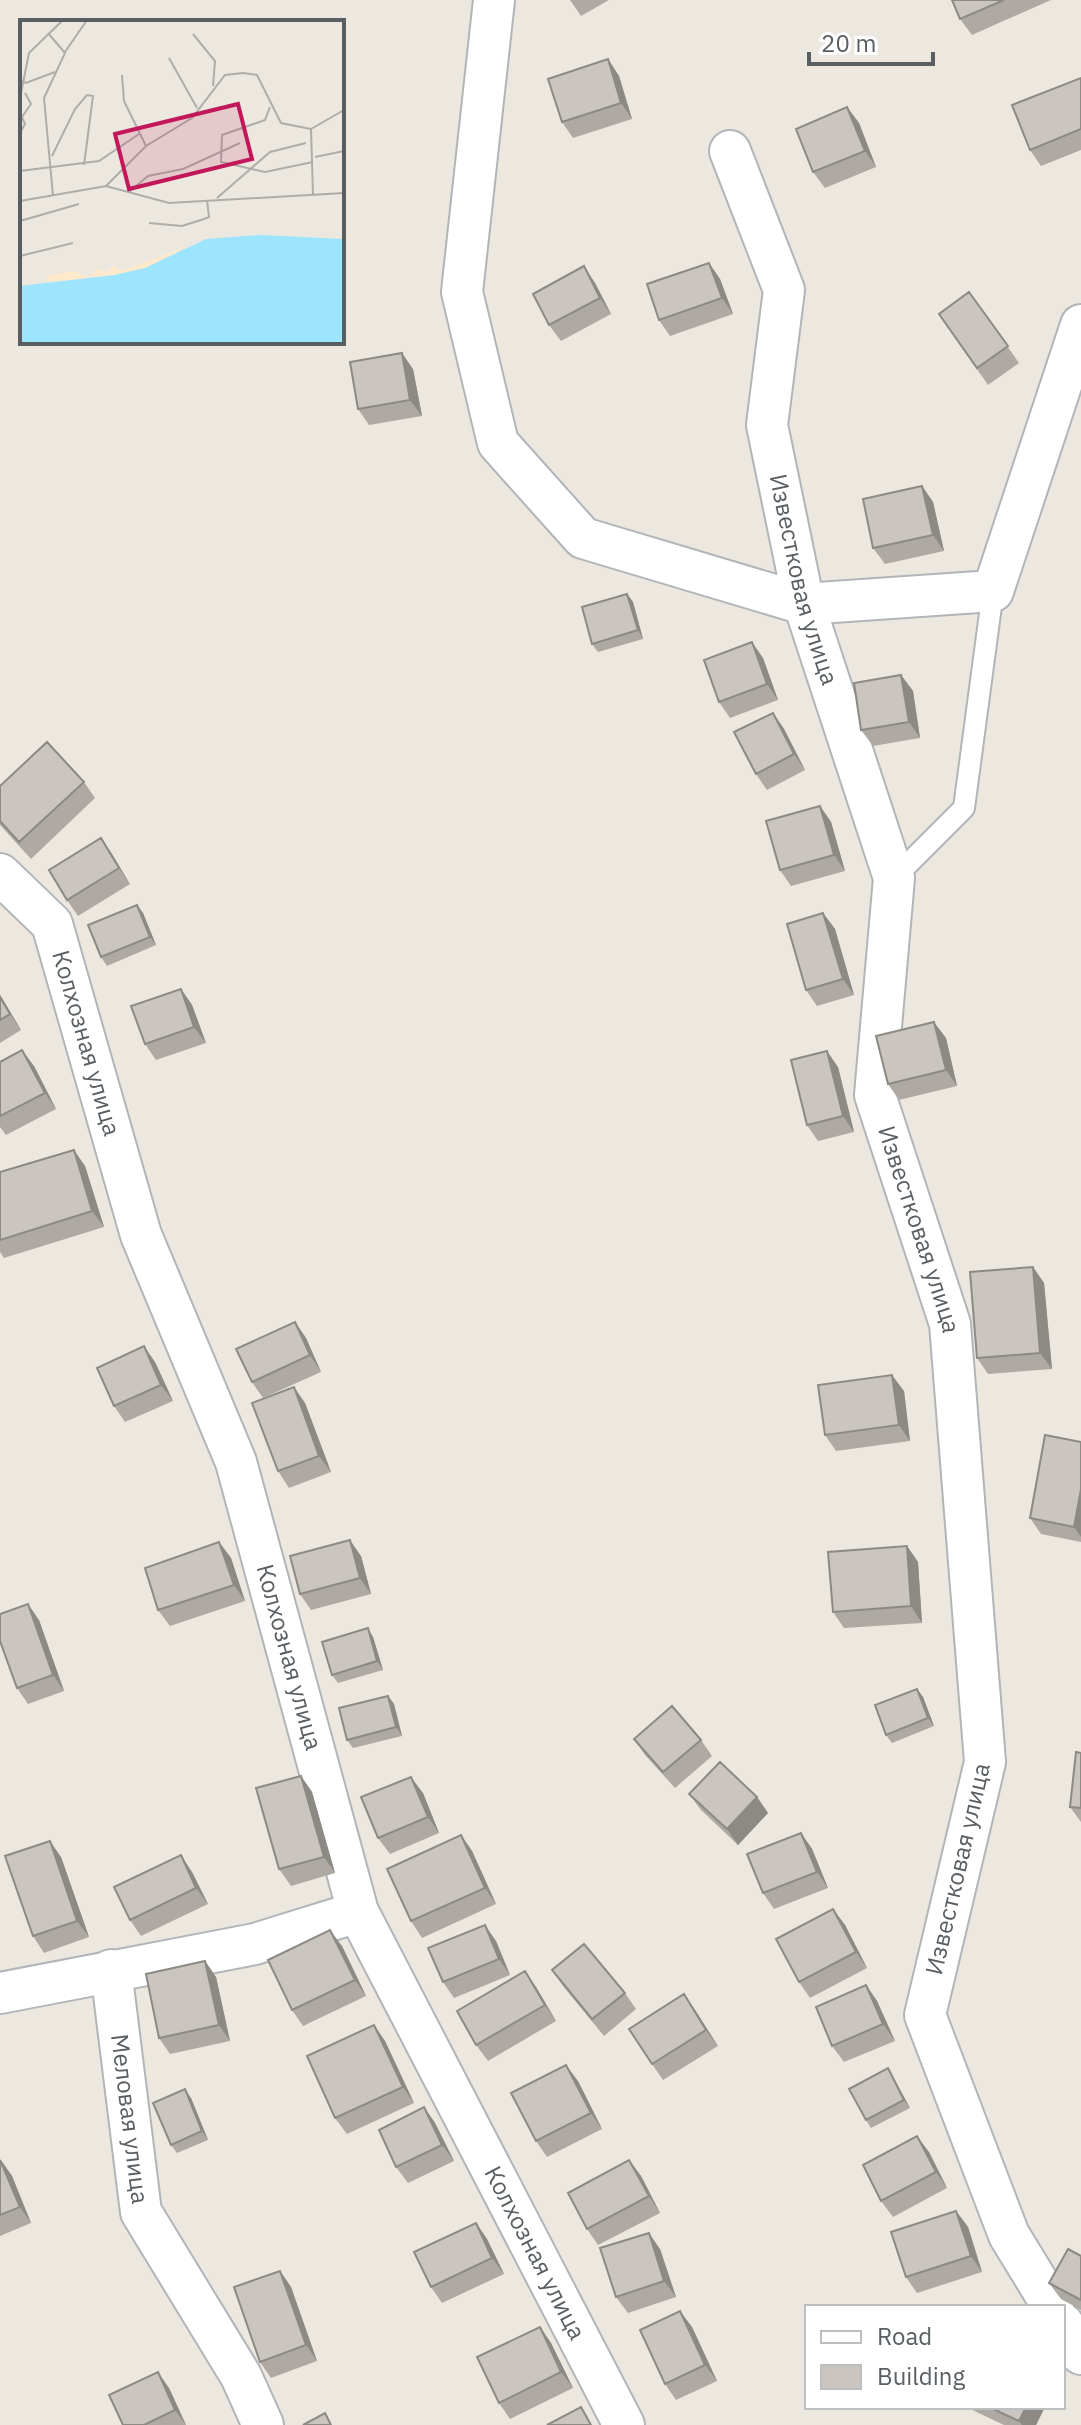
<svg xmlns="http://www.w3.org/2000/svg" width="1081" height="2425" font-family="'IBM Plex Sans',sans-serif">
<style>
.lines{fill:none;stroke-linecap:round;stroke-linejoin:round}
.lane-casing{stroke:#b1b5b9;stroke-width:24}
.street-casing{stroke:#b1b5b9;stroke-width:44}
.lane{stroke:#fff;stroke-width:20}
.street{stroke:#fff;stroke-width:40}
.wall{fill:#aea9a3}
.shaded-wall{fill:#8d8a85}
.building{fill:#cac5be;stroke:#8d8a85;stroke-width:2}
.labels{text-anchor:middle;stroke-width:6;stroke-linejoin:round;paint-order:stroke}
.street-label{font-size:24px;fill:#585e62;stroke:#fff}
.inset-road{fill:none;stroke:#adada9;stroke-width:2}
.view{fill:#c2185b;fill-opacity:0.15;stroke:#c2185b;stroke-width:4}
.inset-edge{fill:none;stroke:#585e62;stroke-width:4}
</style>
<rect width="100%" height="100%" fill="#ede8df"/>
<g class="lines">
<g class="lane-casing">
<path id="lane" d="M894,878l70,-70 29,-217"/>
</g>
<g class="street-casing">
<g id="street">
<path d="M494,0l-32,292 36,151 85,95 221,66 189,-13 88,-266"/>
<path id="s1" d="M730,151l54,139 -17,135 37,179 90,274 -19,217 75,229 35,438 -60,253 84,220 44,72"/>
<path id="s2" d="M0,874l52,50 89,311 95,227 122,450 266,513"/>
<path id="s3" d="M111,1970l30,242 100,164 22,49"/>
<path d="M0,1993l255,-49 103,-32"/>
<path d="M1063,2324l18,30"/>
</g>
</g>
<use href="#lane" class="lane"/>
<use href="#street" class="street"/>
</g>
<path class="wall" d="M570,0h39l-28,16z
M952,0h99l-79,35 -12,-16z
M608,59l11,17 13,43 -59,19 -11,-16z
M1081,78v72l-40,16 -11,-16z
M847,107l12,16 17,44 -51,21 -12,-16z
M709,263l11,16 13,35 -63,22 -11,-16z
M595,283l16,31 -50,27 -12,-16z
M969,292l50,71 -31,22 -49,-71z
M413,369l9,47 -53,9 -11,-16z
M922,486l11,16 11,49 -59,13 -12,-16z
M627,594l6,8 10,37 -45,13 -6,-8z
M763,658l15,42 -48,18 -11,-16z
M901,675l12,16 7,47 -47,8 -12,-16z
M773,713l11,16 21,41 -38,20 -11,-16z
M84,782l11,16 -64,61 -31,-34v-39z
M820,806l11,16 14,49 -54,15 -11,-16z
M101,838l29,46 -52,32 -11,-16z
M137,905l6,8 13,32 -49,21 -6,-9z
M823,913l12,16 19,66 -37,11 -11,-16z
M181,989l11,16 14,38 -50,17 -11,-16z
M0,995l21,35 -21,13z
M946,1038l11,48 -58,14 -11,-16z
M0,1062l34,4 22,43 -50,26 -6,-8z
M838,1067l16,65 -36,9 -11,-16z
M85,1166l19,61 -100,31 -4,-6v-80z
M1033,1267l11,16 8,86 -64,5 -11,-16z
M295,1322l11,16 15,34 -58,26 -11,-16z
M155,1362l18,39 -48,21 -11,-16z
M904,1391l6,50 -74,10 -11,-16z
M305,1403l26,69 -42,16 -11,-17z
M1081,1442v100l-40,-8 -11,-16z
M219,1542l12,16 14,43 -75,25 -12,-16z
M907,1546l11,16 4,61 -78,5 -11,-16z
M361,1556l10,38 -60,16 -11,-16z
M39,1620l25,71 -36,13 -11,-16z
M373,1637l10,33 -45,13 -6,-8z
M917,1689l6,8 11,29 -42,17 -6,-8z
M388,1696l6,8 8,32 -49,12 -6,-8z
M634,1739l67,1 11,16 -37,32 -30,-33z
M1081,1753v69l-11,-15z
M301,1776l11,16 23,81 -44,13 -12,-17z
M423,1793l16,40 -49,21 -12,-16z
M689,1794l68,3 11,16 -30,32 -37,-35z
M801,1833l11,16 16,39 -54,21 -11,-16z
M461,1835l11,16 24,53 -74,34 -11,-17z
M61,1857l28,80 -45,16 -11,-17z
M192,1872l16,32 -67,32 -11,-16z
M833,1909l12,16 22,43 -57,30 -11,-16z
M496,1941l14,34 -56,23 -11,-16z
M342,1946l24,50 -63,30 -11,-16z
M205,1961l11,16 14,64 -60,13 -11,-16z
M552,1970l73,23 11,16 -32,27 -41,-50z
M866,1985l11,16 18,40 -51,21 -12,-16z
M536,1987l20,34 -68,40 -12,-16z
M695,2010l23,36 -55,34 -11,-16z
M374,2025l11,16 29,62 -67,31 -12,-16z
M888,2068l5,9 17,31 -39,20 -5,-8z
M578,2081l24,48 -55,28 -11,-16z
M191,2098l17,42 -31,13 -6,-8z
M424,2107l11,16 19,38 -46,22 -12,-16z
M929,2152l18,36 -54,29 -12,-16z
M0,2160l12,16 19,47 -31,13z
M629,2160l12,16 19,37 -62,32 -11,-16z
M956,2211l12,16 14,45 -65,21 -11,-16z
M476,2223l11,16 17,35 -62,29 -11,-16z
M660,2249l16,48 -48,16 -12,-16z
M1081,2256v54l-20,-11 -12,-16z
M280,2271l11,16 26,74 -46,17 -11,-16z
M540,2327l11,16 22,45 -63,31 -11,-16z
M692,2327l25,54 -41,19 -11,-16z
M169,2388l17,37h-63z
M966,2407h79l-9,18h-32z"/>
<path class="shaded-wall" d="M608,59l11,17 13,43 -11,-16z
M847,107l12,16 17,44 -11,-16z
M709,263l11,16 13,35 -11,-16z
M584,266l11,17 16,31 -11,-16z
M402,353l11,16 9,47 -12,-16z
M922,486l11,16 11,49 -11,-16z
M627,594l6,8 10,37 -5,-9z
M752,642l11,16 15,42 -11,-16z
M901,675l12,16 7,47 -11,-16z
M773,713l11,16 21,41 -11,-16z
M820,806l11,16 14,49 -11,-16z
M101,838l11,16 18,30 -11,-16z
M137,905l6,8 13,32 -6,-8z
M823,913l12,16 19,66 -11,-16z
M181,989l11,16 14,38 -12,-16z
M0,995l21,35 -11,-16 -10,-17z
M934,1022l12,16 11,48 -11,-16z
M22,1050l12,16 22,43 -11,-16z
M827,1051l11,16 16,65 -11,-16z
M74,1150l11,16 19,61 -12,-16z
M1033,1267l11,16 8,86 -12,-16z
M295,1322l11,16 15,34 -11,-17z
M144,1346l11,16 18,39 -12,-16z
M892,1375l12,16 6,50 -11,-16z
M294,1387l11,16 26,69 -12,-16z
M1081,1489v48l-7,-10z
M350,1540l11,16 10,38 -11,-16z
M219,1542l12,16 14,43 -11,-16z
M907,1546l11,16 4,61 -11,-17z
M28,1604l11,16 25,71 -11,-16z
M368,1628l5,9 10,33 -6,-9z
M917,1689l6,8 11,29 -6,-8z
M388,1696l6,8 8,32 -6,-9z
M301,1776l11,16 23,81 -11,-16z
M411,1777l12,16 16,40 -11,-16z
M757,1797l11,16 -30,32 -11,-16z
M801,1833l11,16 16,39 -11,-16z
M461,1835l11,16 24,53 -11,-16z
M50,1841l11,16 28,80 -12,-16z
M181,1855l11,17 16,32 -12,-16z
M833,1909l12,16 22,43 -11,-16z
M485,1925l11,16 14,34 -11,-16z
M330,1930l12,16 24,50 -11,-16z
M205,1961l11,16 14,64 -11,-16z
M525,1971l11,16 20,34 -11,-16z
M866,1985l11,16 18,40 -12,-17z
M684,1994l11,16 23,36 -12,-16z
M374,2025l11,16 29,62 -11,-16z
M566,2065l12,16 24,48 -11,-16z
M888,2068l5,9 17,31 -6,-8z
M185,2089l6,9 17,42 -6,-9z
M424,2107l11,16 19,38 -12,-16z
M917,2136l12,16 18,36 -11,-16z
M1,2160l11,16 19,47 -11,-16z
M629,2160l12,16 19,37 -11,-17z
M956,2211l12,16 14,45 -11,-16z
M476,2223l11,16 17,35 -12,-16z
M649,2233l11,16 16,48 -12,-16z
M280,2271l11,16 26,74 -11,-16z
M680,2311l12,16 25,54 -12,-16z
M540,2327l11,16 22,45 -12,-16z
M158,2372l11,16 17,37 -11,-15z
M1026,2407h19l-9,18h-14l-3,-4z"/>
<path class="building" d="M952,0h52l-44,19z
M608,59l13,44 -59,19 -14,-43z
M1081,78v51l-51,21 -18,-45z
M847,107l18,44 -52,21 -17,-43z
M709,263l13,35 -63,22 -12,-36z
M584,266l16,32 -51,27 -16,-31z
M969,292l39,54 -31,22 -38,-54z
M402,353l8,47 -52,9 -8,-47z
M922,486l11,49 -60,13 -10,-49z
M627,594l11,36 -46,14 -10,-37z
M752,642l15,42 -48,18 -15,-42z
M901,675l8,47 -48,8 -7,-47z
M773,713l21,41 -38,20 -22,-42z
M47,742l37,40 -65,60 -19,-21v-35z
M820,806l14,49 -54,15 -14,-49z
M101,838l18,30 -52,32 -18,-30z
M137,905l13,32 -49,20 -13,-32z
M823,913l20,66 -37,11 -19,-66z
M181,989l13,38 -49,17 -14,-38z
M0,997l10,17 -10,6z
M934,1022l12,48 -58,14 -12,-48z
M22,1050l23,43 -45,23v-54z
M827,1051l16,65 -36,9 -16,-65z
M74,1150l18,61 -92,29v-68z
M1033,1267l7,86 -63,5 -7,-86z
M295,1322l15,33 -58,27 -16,-33z
M144,1346l17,39 -47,21 -17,-38z
M892,1375l7,50 -74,10 -7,-50z
M294,1387l25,69 -41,15 -26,-68z
M1045,1435l36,7v47l-7,38 -44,-9z
M350,1540l10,38 -60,16 -10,-38z
M219,1542l15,43 -76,25 -13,-42z
M907,1546l4,60 -78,6 -5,-60z
M28,1604l25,71 -36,13 -17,-47v-27z
M368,1628l9,33 -45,14 -10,-33z
M917,1689l11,29 -42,17 -11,-30z
M388,1696l8,31 -49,13 -8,-32z
M672,1706l29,34 -38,32 -29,-33z
M1076,1752l5,1v55l-11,-1z
M720,1762l37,35 -30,32 -38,-35z
M301,1776l23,81 -45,12 -23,-81z
M411,1777l17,40 -50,21 -17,-41z
M801,1833l16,39 -54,21 -16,-39z
M461,1835l24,53 -74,33 -24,-52z
M50,1841l27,80 -44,15 -28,-80z
M181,1855l15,33 -66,32 -16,-33z
M833,1909l23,43 -57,30 -23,-43z
M485,1925l14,34 -56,23 -15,-34z
M330,1930l25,50 -63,30 -24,-50z
M584,1944l41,49 -33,26 -40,-49z
M205,1961l14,64 -60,13 -13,-64z
M525,1971l20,34 -69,40 -19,-34z
M866,1985l17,39 -51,22 -16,-39z
M684,1994l22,36 -54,34 -23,-35z
M374,2025l29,62 -68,31 -28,-62z
M566,2065l25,48 -55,28 -25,-48z
M888,2068l16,32 -38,20 -17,-31z
M185,2089l17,42 -31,14 -18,-42z
M424,2107l18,38 -46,22 -17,-37z
M917,2136l19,36 -55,29 -18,-36z
M0,2160l20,47 -20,8z
M629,2160l20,36 -62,33 -19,-36z
M956,2211l15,45 -65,21 -15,-45z
M476,2223l16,35 -61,29 -17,-35z
M649,2233l15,48 -48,16 -16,-49z
M1068,2249l13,7v44l-32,-17z
M280,2271l26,74 -46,17 -26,-75z
M680,2311l25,54 -40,19 -25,-54z
M540,2327l21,45 -62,31 -22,-46z
M158,2372l17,38 -31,15h-21l-14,-30z
M581,2407l10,18h-44z
M989,2407h37l-7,14z
M325,2413l6,12h-28z"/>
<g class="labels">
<g class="street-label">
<text dy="8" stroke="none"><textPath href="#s1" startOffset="444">Известковая улица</textPath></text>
<text dy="8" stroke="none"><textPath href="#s2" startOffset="196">Колхозная улица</textPath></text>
<text dy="8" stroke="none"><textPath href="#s1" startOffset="1116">Известковая улица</textPath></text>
<text dy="8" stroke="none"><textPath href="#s2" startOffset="844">Колхозная улица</textPath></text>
<text transform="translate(958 1869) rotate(-77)" y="8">Известковая улица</text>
<text dy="8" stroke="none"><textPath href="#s3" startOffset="150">Меловая улица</textPath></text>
<text dy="8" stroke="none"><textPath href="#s2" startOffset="1492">Колхозная улица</textPath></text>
</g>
</g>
<g transform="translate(20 20)">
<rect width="324" height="324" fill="#ede8df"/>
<path d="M167,226l-42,22 -31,7 -23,5 -43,1 -2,-5 27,-5 17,7 6,-9 12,3 5,-7 9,6z" fill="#fee9ca"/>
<path d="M240,215l84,4v105h-324v-58l94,-11 31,-7 61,-29z" fill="#9de5ff"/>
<path class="inset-road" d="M28,13l17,20 -21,45 9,98M173,14l22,27 -2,25M45,32l22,-32M149,38l28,50M102,55l2,26 22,45M0,60l6,3 29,-11M0,78l9,-45 34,-33M250,87l-5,13 -43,15 -1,27 44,10 48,-10M291,109l33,-19M0,113l5,-9 -3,-7 9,-13 -6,-11M32,136l23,-47 12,-14 6,1 -9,69M295,137l29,-6M0,151l79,-10 40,-27M86,166l40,-40 46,-28 33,-43 18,-2 14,2 24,48 30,6 2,66M109,172l19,-16 35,-7 57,-26M197,178l53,-46 36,-9M0,181l86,-15 63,17 175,-10M0,201l59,-17M129,203l33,3 19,-6 8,-3 -2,-17M0,236l53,-13"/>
<path class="view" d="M218,84l14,55 -123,30 -14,-55z"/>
<rect width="324" height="324" class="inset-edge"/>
</g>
<rect x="805" y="2305" width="260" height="104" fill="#ffffff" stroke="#bcbfc0" stroke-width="2"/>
<rect x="821" y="2331" width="40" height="12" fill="#ffffff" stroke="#bcbfc0" stroke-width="2"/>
<text x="877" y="2345" font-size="24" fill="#585e62">Road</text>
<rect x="821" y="2365" width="40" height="24" fill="#cac5be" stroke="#bcbfc0" stroke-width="2"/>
<text x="877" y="2385" font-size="24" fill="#585e62">Building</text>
<path d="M809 52v12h124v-12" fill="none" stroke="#585e62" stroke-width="4"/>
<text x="821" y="52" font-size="24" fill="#585e62" stroke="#ffffff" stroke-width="6" paint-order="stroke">20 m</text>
</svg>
